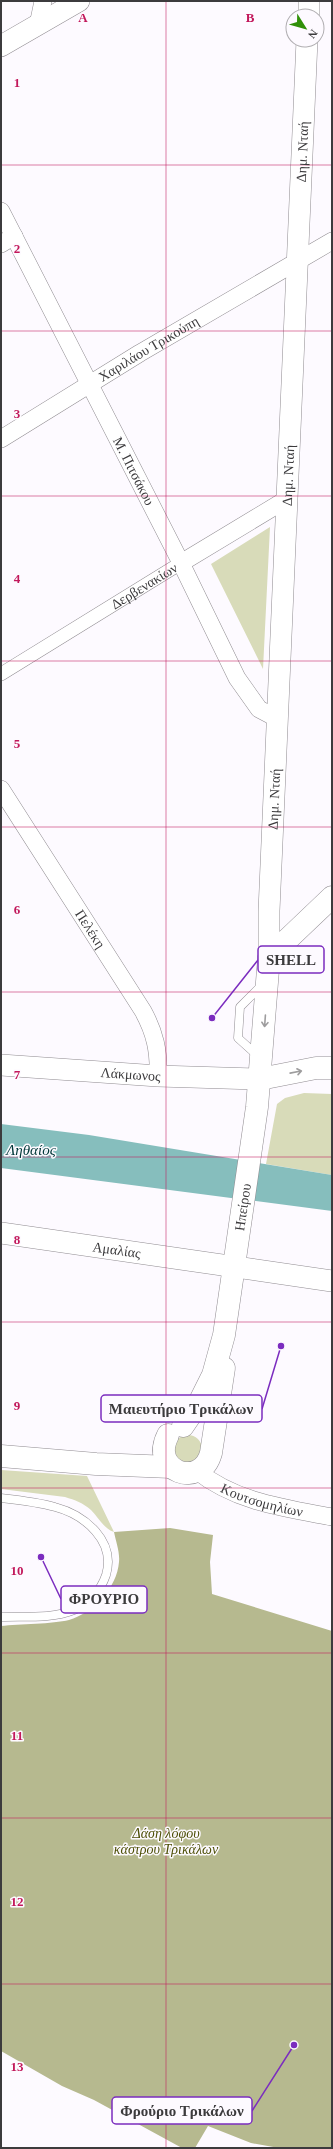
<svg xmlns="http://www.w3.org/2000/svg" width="333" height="2149" font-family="Georgia,serif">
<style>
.green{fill:#d8dbb9}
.forest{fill:#b6b98f}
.water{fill:#86bebd}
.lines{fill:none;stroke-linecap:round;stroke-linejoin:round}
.service-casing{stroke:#908c91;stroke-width:9}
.pedestrian-casing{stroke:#908c91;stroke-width:14}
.minor-casing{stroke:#908c91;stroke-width:18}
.tertiary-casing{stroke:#908c91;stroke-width:22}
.primary-casing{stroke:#908c91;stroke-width:23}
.service{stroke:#fff;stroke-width:8}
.pedestrian{stroke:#fff;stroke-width:13}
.minor{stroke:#fff;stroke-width:17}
.tertiary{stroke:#fff;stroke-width:21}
.primary{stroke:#fff;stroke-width:22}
.oneway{stroke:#9e9d9e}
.grid{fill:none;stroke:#c2185b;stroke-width:1;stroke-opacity:0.55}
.labels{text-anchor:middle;stroke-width:3;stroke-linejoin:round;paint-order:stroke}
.street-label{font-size:14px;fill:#3c3b3d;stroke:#fdfaff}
.park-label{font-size:14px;font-style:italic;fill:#4e5008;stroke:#fdfaff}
.water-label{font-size:15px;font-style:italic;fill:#013839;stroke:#fdfaff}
.grid-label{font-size:13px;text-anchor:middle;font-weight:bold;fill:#c2185b;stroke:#fdfaff;stroke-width:3;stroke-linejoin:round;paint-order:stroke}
.leader{fill:none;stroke:#7b2cbf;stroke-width:1.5}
.callout-dot{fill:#7b2cbf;stroke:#fdfaff;stroke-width:1.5}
.callout{fill:#fdfaff;stroke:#7b2cbf;stroke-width:1.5}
.callout-label{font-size:15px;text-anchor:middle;font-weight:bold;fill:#3c3b3d}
</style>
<rect width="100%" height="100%" fill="#fdfaff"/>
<path class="green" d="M270,527l-7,142 -52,-105z
M304,1093l28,1v81l-66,-11 11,-60 8,-6z
M174 1449a14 14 0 1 1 28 0a14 14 0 1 1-28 0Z
M1,1470l86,6 27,56c-10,-3 -15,-14 -23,-22 -8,-7 -16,-10 -26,-13l-64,-8z"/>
<path class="forest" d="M170,1528l43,7 -3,27 2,32 120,37v517h-53l-28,-5 -43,-17 -13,22h-13l-88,-48 -32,-14 -61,-35v-425c18,-2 52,-2 68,-6 24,-7 48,-32 50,-58 1,-10 -3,-20 -5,-30z"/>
<path class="water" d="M1,1124l88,11 243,40v36l-331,-43z"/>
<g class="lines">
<g class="service-casing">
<path id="service" d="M258,1056l-20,-18 2,-31 22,-22
M1,1498c18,2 37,4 54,9 30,8 61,34 51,68 -5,15 -17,29 -32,35 -22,9 -50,6 -73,7"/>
</g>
<g class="pedestrian-casing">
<g id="pedestrian">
<path id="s1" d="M1,674l180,-111"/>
</g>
</g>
<g class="minor-casing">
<g id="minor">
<path d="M38,25l5,-24"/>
<path id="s2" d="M1,211l180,352 56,115 22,31 19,10"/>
<path d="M1,244l13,-8"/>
<path id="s3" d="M1,439l139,-86 192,-112"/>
<path d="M181,563l106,-64"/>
<path id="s4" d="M1,789l142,222c12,22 16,40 15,65"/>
<path id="s5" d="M197,1471c39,31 87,37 135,46"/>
</g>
</g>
<g class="tertiary-casing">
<g id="tertiary">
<path d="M309,16v-15"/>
<path d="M1,46l78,-45"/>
<path id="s6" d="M269,957v-46l38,-871"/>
<path id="s7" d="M1,1065l157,11 102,3"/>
<path id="s8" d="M1,1233l331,48"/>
</g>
</g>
<g class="primary-casing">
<g id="primary">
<path d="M260,1079l56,-11h16"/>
<path id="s9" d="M183,1426l17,-25 13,-26 11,-40 33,-228 12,-150 63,-60"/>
<path d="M168,1435c-19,36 33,55 43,18l13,-85"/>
<path d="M1,1456l95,8 75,3"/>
</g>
</g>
<use href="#service" class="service"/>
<use href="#pedestrian" class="pedestrian"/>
<use href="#minor" class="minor"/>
<use href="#tertiary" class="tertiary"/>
<use href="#primary" class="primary"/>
</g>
<defs><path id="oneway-shaft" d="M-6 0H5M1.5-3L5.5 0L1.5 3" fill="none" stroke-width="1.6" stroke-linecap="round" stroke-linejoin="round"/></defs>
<g class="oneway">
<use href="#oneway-shaft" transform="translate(265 1021) rotate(94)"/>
<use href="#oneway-shaft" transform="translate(296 1072) rotate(-11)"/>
</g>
<path class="grid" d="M166,1v2147M1,165h331M1,331h331M1,496h331M1,661h331M1,827h331M1,992h331M1,1157h331M1,1322h331M1,1488h331M1,1653h331M1,1818h331M1,1984h331"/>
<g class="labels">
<g class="street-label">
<text dy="5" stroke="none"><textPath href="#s6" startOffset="806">Δημ. Νταή</textPath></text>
<text dy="5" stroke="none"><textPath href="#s3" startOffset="173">Χαριλάου Τρικούπη</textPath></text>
<text dy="5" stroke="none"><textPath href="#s2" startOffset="292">Μ. Πιτσάκου</textPath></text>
<text dy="5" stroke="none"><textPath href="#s6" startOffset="482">Δημ. Νταή</textPath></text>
<text dy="5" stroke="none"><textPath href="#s1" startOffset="168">Δερβενακίων</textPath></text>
<text dy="5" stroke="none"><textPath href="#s6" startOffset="158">Δημ. Νταή</textPath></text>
<text dy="5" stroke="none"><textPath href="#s4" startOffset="166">Πελέκη</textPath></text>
<text dy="5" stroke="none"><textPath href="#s7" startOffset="130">Λάκμωνος</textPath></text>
<text dy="5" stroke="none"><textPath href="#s9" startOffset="230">Ηπείρου</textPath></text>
<text dy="5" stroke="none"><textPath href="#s8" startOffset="117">Αμαλίας</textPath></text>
<text dy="5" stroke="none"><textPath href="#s5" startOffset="72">Κουτσομηλίων</textPath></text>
</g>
<g class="park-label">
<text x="166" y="1838">Δάση λόφου<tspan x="166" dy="16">κάστρου Τρικάλων</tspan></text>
</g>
<g class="water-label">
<text x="31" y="1155">Ληθαίος</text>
</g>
</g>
<g class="grid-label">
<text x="83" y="22">A</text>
<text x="250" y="22">B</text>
<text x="17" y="87">1</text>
<text x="17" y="253">2</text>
<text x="17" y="418">3</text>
<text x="17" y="583">4</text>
<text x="17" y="748">5</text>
<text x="17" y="914">6</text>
<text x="17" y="1079">7</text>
<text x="17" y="1244">8</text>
<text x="17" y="1410">9</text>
<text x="17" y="1575">10</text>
<text x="17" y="1740">11</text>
<text x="17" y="1906">12</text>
<text x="17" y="2071">13</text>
</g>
<path class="leader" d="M212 1018L258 960M281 1346L262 1409M41 1557L61 1599M294 2045L252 2111"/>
<g class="callout-dot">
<circle cx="212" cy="1018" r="4"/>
<circle cx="281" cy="1346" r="4"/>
<circle cx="41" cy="1557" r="4"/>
<circle cx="294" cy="2045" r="4"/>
</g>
<g class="callout">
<rect x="258" y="946" width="66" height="27" rx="4"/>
<rect x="101" y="1395" width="161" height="27" rx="4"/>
<rect x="61" y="1586" width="86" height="27" rx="4"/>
<rect x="112" y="2097" width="140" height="27" rx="4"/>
</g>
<g class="callout-label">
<text x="291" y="965">SHELL</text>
<text x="181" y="1414">Μαιευτήριο Τρικάλων</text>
<text x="104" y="1604">ΦΡΟΥΡΙΟ</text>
<text x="182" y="2116">Φρούριο Τρικάλων</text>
</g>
<rect width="333" height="2149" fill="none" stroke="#3c3b3d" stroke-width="4"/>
<g transform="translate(305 28) rotate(127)"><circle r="19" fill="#fdfaff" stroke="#b0aeb1"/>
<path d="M0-3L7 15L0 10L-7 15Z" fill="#309008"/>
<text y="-6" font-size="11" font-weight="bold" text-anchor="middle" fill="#3c3b3d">N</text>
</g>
</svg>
